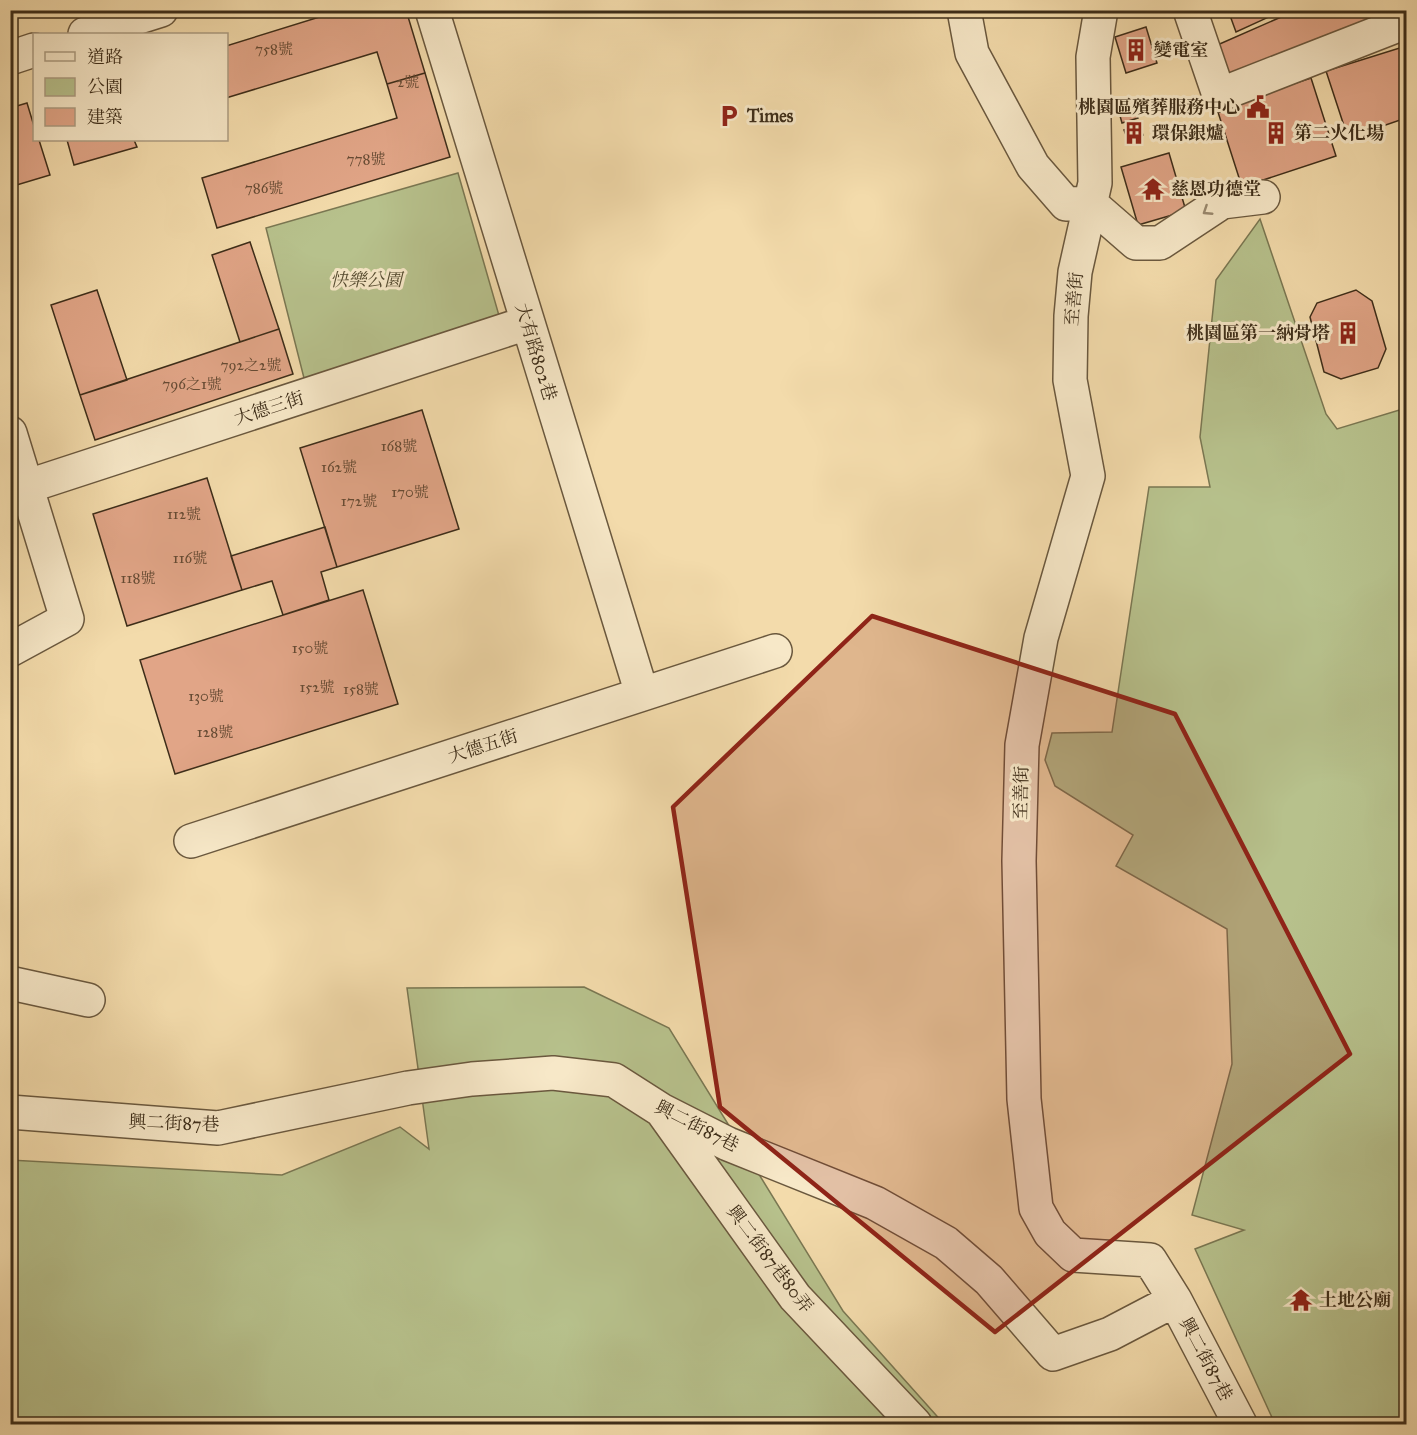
<svg xmlns="http://www.w3.org/2000/svg" width="1417" height="1435" font-family="'IM FELL Great Primer','Noto Serif TC',serif">
<style>
.green{fill:#b7c18c;stroke:#7a7752;stroke-width:1.5}
.building{fill:#e1a587;stroke:#3d2d19;stroke-width:1.5}
.lines{fill:none;stroke-linecap:round;stroke-linejoin:round}
.minor-casing{stroke:#6a583e;stroke-width:36}
.minor{stroke:#f7e8c8;stroke-width:33}
.oneway{stroke:#9a8a70}
.marked{fill:#8f2418;fill-opacity:0.2;stroke:#8f2418;stroke-width:4.5;stroke-linejoin:round}
.labels{text-anchor:middle;stroke-width:6;stroke-linejoin:round;paint-order:stroke}
.number-label{font-size:15px;fill:#664b34}
.poi-label{font-size:18px;font-weight:bold;fill:#3d2d19;stroke:#f7e8c8;text-anchor:start}
.park-label{font-size:18px;font-style:italic;fill:#554b30;stroke:#f7e8c8}
.street-label{font-size:18px;fill:#3d2d19;stroke:#f7e8c8}
</style>
<rect width="100%" height="100%" fill="#f3dbab"/>
<filter id="stains"><feTurbulence type="fractalNoise" baseFrequency=".00333" numOctaves="4"/><feColorMatrix values="0 0 0 0 .2 0 0 0 0 .09 0 0 0 0 .02 0 0 0 .5 -.17"/></filter>
<radialGradient id="worn" r=".72"><stop offset=".6" stop-color="#630" stop-opacity="0"/><stop offset="1" stop-color="#630" stop-opacity=".3"/></radialGradient>
<path class="green" d="M458,173l42,146 -195,63 -39,-154z
M1260,219l66,195 11,15 69,-21v1016h-131l-80,-175 49,-19 -52,-15 40,-151 -5,-135 -111,-63 17,-31 -78,-49 -10,-26 7,-27 60,-1 37,-245h61l-10,-50 16,-157z
M584,987l85,41 174,283 101,113h-933l-1,-264 272,15 118,-48 29,22 -22,-161z"/>
<path class="building" d="M342,10h64l19,63 -38,11 -10,-32 -151,46v-52z
M1228,10h56l-48,22z
M1297,10h104l-179,80 -16,-40z
M1146,27l11,36 -31,10 -11,-36z
M1406,46v72l-58,20 -22,-67z
M425,73l25,84 -233,71 -15,-50 195,-60 -10,-34z
M1311,78l25,78 -94,31 -25,-78z
M1132,100l6,18 -16,5 -5,-18z
M27,103l7,23v14h5l11,35 -40,12v-79z
M1139,125l4,10 -15,5 -4,-10z
M67,140h67l3,7 -63,18z
M1169,153l17,58 -48,14 -17,-58z
M250,242l29,87 -39,13 -28,-87z
M97,290l30,90 -47,15 -29,-90z
M1356,290l16,11 14,48 -8,19 -37,11 -17,-7 -14,-55 7,-14z
M279,329l14,45 -198,66 -15,-45z
M422,410l37,119 -122,38 -37,-119z
M207,478l35,112 -115,36 -34,-112z
M325,527l12,40 -16,5 8,28 -46,15 -11,-34 -30,9 -11,-34z
M363,590l35,114 -223,70 -35,-114z"/>
<g class="lines">
<g class="minor-casing">
<path id="minor" d="M432,10l210,684
M964,10l8,43 61,113 33,38 24,-1 46,40h24l62,-41 41,-5
M1101,10l-8,47 2,126 -20,89 -4,44 -1,64 18,96 -47,162 -19,107 -3,116 5,238 12,109 14,25 23,22 77,5 25,40
M1190,10l29,85 187,-73
M85,34l76,-24
M10,58l24,-8
M10,433l57,186 -57,31
M10,492l517,-169
M191,841l584,-190
M10,983l78,17
M10,1112l208,16 190,-40 64,-9 81,-6 61,7 47,30 67,34 147,59 71,40 43,37 64,74 57,-20 65,-34 65,124
M664,1114l131,183 120,127"/>
</g>
<use href="#minor" class="minor"/>
</g>
<defs><path id="oneway-chevron" d="M-2-3.5L2.5 0L-2 3.5" fill="none" stroke-width="1.6" stroke-linecap="round" stroke-linejoin="round" transform="scale(1.5)"/></defs>
<use class="oneway" href="#oneway-chevron" transform="translate(1207 211) rotate(147)"/>
<path class="marked" d="M872,616l303,98 175,340 -355,278 -275,-225 -47,-300z"/>
<defs>
<g id="building-bare" transform="scale(1.8)"><path d="M-4-6H4V6H1V3H-1V6H-4ZM-2.5-4.3h1.7v1.8h-1.7ZM.8-4.3h1.7v1.8H.8ZM-2.5-1h1.7V.8h-1.7ZM.8-1h1.7V.8H.8Z" fill="#8f2418" stroke="#f7e8c8" stroke-width="2.5" paint-order="stroke"/></g>
<g id="civic-bare" transform="scale(1.8)"><path d="M-.6-6.5H3V-4.5H.6V-3L4-1V1h2V6H-6V1h2V-1L-.6-3ZM-1.2 2.5V6h2.4V2.5Z" fill="#8f2418" stroke="#f7e8c8" stroke-width="2.5" paint-order="stroke"/></g>
<g id="parking-bare" transform="scale(1.8)"><path d="M-3.5-5.5H1a3.5 3.5 0 0 1 0 7H-1V5.5H-3.5ZM-1-3.4V-.6H.8a1.4 1.4 0 0 0 0-2.8Z" fill="#8f2418" stroke="#f7e8c8" stroke-width="2.5" paint-order="stroke"/></g>
<g id="temple-bare" transform="scale(1.8)"><path d="M0-6L5-2H3V0L6.5 2.5H4V6H1.5V3h-3V6H-4V2.5H-6.5L-3 0V-2H-5Z" fill="#8f2418" stroke="#f7e8c8" stroke-width="2.5" paint-order="stroke"/></g>
</defs>
<g fill-rule="evenodd">
<use href="#building-bare" x="1136" y="50"/>
<use href="#civic-bare" x="1258" y="107"/>
<use href="#parking-bare" x="729" y="116"/>
<use href="#building-bare" x="1134" y="133"/>
<use href="#building-bare" x="1276" y="133"/>
<use href="#temple-bare" x="1153" y="189"/>
<use href="#building-bare" x="1348" y="333"/>
<use href="#temple-bare" x="1301" y="1300"/>
</g>
<g class="labels">
<g class="number-label">
<text x="274" y="54">758號</text>
<text x="408" y="87">2號</text>
<text x="366" y="164">778號</text>
<text x="264" y="193">786號</text>
<text x="251" y="370">792之2號</text>
<text x="192" y="389">796之1號</text>
<text x="399" y="451">168號</text>
<text x="339" y="472">162號</text>
<text x="410" y="497">170號</text>
<text x="359" y="506">172號</text>
<text x="184" y="519">112號</text>
<text x="190" y="563">116號</text>
<text x="138" y="583">118號</text>
<text x="310" y="653">150號</text>
<text x="317" y="692">152號</text>
<text x="361" y="694">158號</text>
<text x="206" y="701">130號</text>
<text x="215" y="737">128號</text>
</g>
<g class="poi-label">
<text x="1154" y="56">變電室</text>
<text x="1240" y="113" text-anchor="end">桃園區殯葬服務中心</text>
<text x="747" y="122">Times</text>
<text x="1152" y="139">環保銀爐</text>
<text x="1294" y="139">第二火化場</text>
<text x="1171" y="195">慈恩功德堂</text>
<text x="1330" y="339" text-anchor="end">桃園區第一納骨塔</text>
<text x="1319" y="1306">土地公廟</text>
</g>
<g class="park-label">
<text x="366" y="286">快樂公園</text>
</g>
<g class="street-label">
<text transform="translate(1074 299) rotate(-85)" y="6">至善街</text>
<text transform="translate(536 352) rotate(73)" y="6">大有路802巷</text>
<text transform="translate(269 408) rotate(-18)" y="6">大德三街</text>
<text transform="translate(483 746) rotate(-18)" y="6">大德五街</text>
<text transform="translate(1021 793) rotate(-89)" y="6">至善街</text>
<text transform="translate(174 1123) rotate(2)" y="6">興二街87巷</text>
<text transform="translate(697 1126) rotate(27)" y="6">興二街87巷</text>
<text transform="translate(770 1259) rotate(53)" y="6">興二街87巷80弄</text>
<text transform="translate(1206 1359) rotate(62)" y="6">興二街87巷</text>
</g>
</g>
<rect width="1417" height="1435" fill="none" stroke="#f3dbab" stroke-width="36"/>
<rect x="12" y="12" width="1393" height="1411" fill="none" stroke="#3d2d19" stroke-width="3"/>
<rect x="18" y="18" width="1381" height="1399" fill="none" stroke="#3d2d19" stroke-width="1.5"/>
<rect x="33" y="33" width="195" height="108" fill="#f7e8c8" stroke="#ad9d82" stroke-width="1.5"/>
<rect x="45" y="52" width="30" height="9" fill="#f7e8c8" stroke="#ad9d82" stroke-width="1.5"/>
<text x="87" y="63" font-size="18" fill="#3d2d19">道路</text>
<rect x="45" y="78" width="30" height="18" fill="#b7c18c" stroke="#ad9d82" stroke-width="1.5"/>
<text x="87" y="93" font-size="18" fill="#3d2d19">公園</text>
<rect x="45" y="108" width="30" height="18" fill="#e1a587" stroke="#ad9d82" stroke-width="1.5"/>
<text x="87" y="123" font-size="18" fill="#3d2d19">建築</text>
<rect width="100%" height="100%" filter="url(#stains)"/>
<rect width="100%" height="100%" fill="url(#worn)"/>
</svg>
